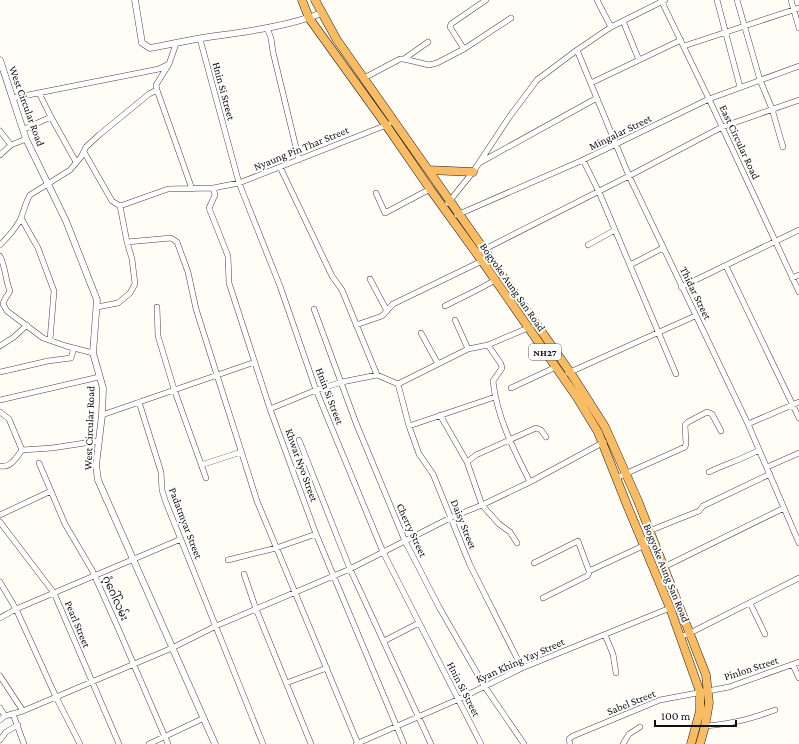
<svg xmlns="http://www.w3.org/2000/svg" width="799" height="744" font-family="'Crimson Pro','Noto Sans Myanmar',serif">
<style>
.lines{fill:none;stroke-linecap:round;stroke-linejoin:round}
.minor-casing{stroke:#444;stroke-width:6}
.tertiary-casing{stroke:#444;stroke-width:7}
.trunk-casing{stroke:#222;stroke-width:9}
.minor{stroke:#fff;stroke-width:5}
.tertiary{stroke:#fff;stroke-width:6}
.trunk{stroke:#f7bc64;stroke-width:8}
.labels{text-anchor:middle;stroke-width:4;stroke-linejoin:round;paint-order:stroke}
.shield{fill:#fff;stroke:#585858;stroke-width:1}
.shield-label{font-size:10px;font-weight:bold;fill:#111}
.street-label{font-size:11px;fill:#111;stroke:#fff}
</style>
<rect width="100%" height="100%" fill="#fffdf5"/>
<g class="lines">
<g class="minor-casing">
<path id="minor" d="M597,0l14,27
M661,0l48,99 90,193
M717,0l23,87
M737,0l23,80 12,29 11,38
M791,0l8,28
M623,21l16,39
M267,28l4,10 2,14 26,108
M200,39l39,144 41,103 36,104 67,162 98,192
M684,46l115,-38
M464,49l-14,-22 1,-3 35,-24
M577,50l52,126 119,248 51,119
M404,59l24,-17
M364,78l36,-19h4l25,6 8,-2 27,-14 47,-31
M591,83l90,-43
M157,90l35,99
M39,93l12,24 25,45
M13,98l146,-29 10,-5 7,-20
M24,129l27,-12
M0,131l11,14
M84,152l28,49 8,5 7,36 5,17 3,25 -5,9 -12,10 -21,4
M0,155l11,-10 15,-6
M583,160l16,32 77,182
M479,163l118,-65
M280,167l52,109 10,14 35,85
M213,188l2,7 -6,13 19,48 1,27 41,126 46,125 88,210
M376,193l9,20 45,-24
M448,203l25,-31 37,-56 27,-36 40,-30 34,-23 54,-27
M120,206l48,-17 45,-1 26,-5 150,-59
M457,215l126,-55 126,-61 90,-33
M21,218l17,30 16,43 -4,49
M127,242l44,-4 6,4 11,30 8,37 61,192 101,243
M0,245c8,-8 15,-15 20,-25 4,-8 5,-17 10,-25l40,-25 11,-13 5,-10 13,-12 50,-41 8,-4 -1,-5 13,-21
M588,245l27,-15
M477,253l152,-77 93,-49 77,-27
M0,256c6,12 5,23 10,35 -2,4 -6,8 -7,13l4,7 36,27 23,8 27,7
M630,265l33,-17
M726,266l73,152
M792,278l7,-3
M370,279l17,32
M681,287l118,-57
M445,306c17,-9 34,-16 50,-26
M157,307l1,29 16,53 32,89
M314,309l42,114 49,118 34,66 46,80 39,57
M455,320l13,29
M356,325l26,-9 11,-12 89,-43
M421,333l17,31
M488,345l13,19 1,4 -9,13c4,37 21,69 37,101
M0,346l14,-9 13,-12
M0,372l48,-11 23,-3 3,-10
M568,373l127,-57
M398,384l11,42 10,28 14,20 37,91 52,103
M511,388l45,-21
M0,400l99,-23
M139,402l22,70 1,18 3,10 98,244
M270,409l46,-19 26,-8 35,-7 21,9 70,-35 20,-4 42,-18
M0,412l9,7 13,31
M102,415l153,-53
M440,415l27,47 15,43 17,19 11,8 7,11
M748,424l51,-22
M409,426l86,-29
M299,440l51,129 81,175
M467,462l9,-7 60,-27 5,2 5,7
M39,463l26,61 27,46 26,58 50,116
M201,465l40,-13
M0,466c11,2 16,-8 22,-16l30,-2 46,-7
M767,467l32,-14
M709,472c17,-8 34,-13 50,-22
M616,478l69,-31 1,-3 -1,-19 3,-3 19,-10 5,2 9,17
M0,515l51,-24
M0,522l54,71 65,151
M649,531l50,-20 4,-5 67,-32
M228,560l48,-12 40,-14
M534,563l44,-22 11,30 56,-26
M664,567l120,-59
M244,574l12,35 55,135
M0,582l16,27 40,88 24,47
M543,598l44,-22 2,-3v-2
M750,603l15,31
M0,618l16,-9 165,-70
M605,635l8,19 3,19
M680,637l10,-4 109,-55
M384,641l35,-18
M793,665l6,13
M0,676l23,35
M286,683l41,-15
M0,708l5,8
M13,714l11,30
M0,720l5,-4 18,-5 149,-63 44,-22 134,-57 100,-51 32,-13 48,-23 74,-40
M705,726c27,-2 45,-7 70,-16
M0,740l6,-8 12,-7
M149,744l55,-26
M356,744l103,-45 63,-31 148,-60
M570,744l-1,-5 4,-3 87,-36 69,-13 70,-25
M623,744l6,-10 11,-7"/>
</g>
<g class="tertiary-casing">
<path id="tertiary" d="M135,0l7,43 8,5c17,-3 34,-7 52,-10 40,-6 81,-10 120,-25
M0,60l26,79 40,82 31,79 -4,53 10,35 -1,27 -6,50 2,15 117,264"/>
</g>
<g class="trunk-casing">
<path id="trunk" d="M302,0l7,18 77,107 44,64 52,72 94,135 22,36 29,73 43,103 30,84v19l-9,33
M315,0l22,40 233,332 35,55 33,74 68,174 3,28 -4,23 -5,18
M429,170l44,2"/>
</g>
<use href="#minor" class="minor"/>
<use href="#tertiary" class="tertiary"/>
<use href="#trunk" class="trunk"/>
</g>
<g class="labels">
<rect class="shield" x="529" y="344" width="32" height="16" rx="3"/>
<g class="shield-label">
<text x="545" y="356">NH27</text>
</g>
<g class="street-label">
<text transform="translate(224 91) rotate(75)" y="4">Hnin Si Street</text>
<text transform="translate(27 106) rotate(70)" y="4">West Circular Road</text>
<text transform="translate(620 132) rotate(-26)" y="4">Mingalar Street</text>
<text transform="translate(740 142) rotate(65)" y="4">East Circular Road</text>
<text transform="translate(301 148) rotate(-22)" y="4">Nyaung Pin Thar Street</text>
<text transform="translate(513 287) rotate(55)" y="4">Bogyoke Aung San Road</text>
<text transform="translate(696 293) rotate(64)" y="4">Thidar Street</text>
<text transform="translate(330 396) rotate(69)" y="4">Hnin Si Street</text>
<text transform="translate(89 428) rotate(-88)" y="4">West Circular Road</text>
<text transform="translate(302 465) rotate(70)" y="4">Khwar Nyo Street</text>
<text transform="translate(186 523) rotate(69)" y="4">Padatmyar Street</text>
<text transform="translate(464 524) rotate(68)" y="4">Daisy Street</text>
<text transform="translate(412 530) rotate(65)" y="4">Cherry Street</text>
<text transform="translate(667 573) rotate(68)" y="4">Bogyoke Aung San Road</text>
<text transform="translate(116 598) rotate(66)" y="4">ဂံ့ဂေါ်လမ်း</text>
<text transform="translate(78 624) rotate(67)" y="4">Pearl Street</text>
<text transform="translate(520 660) rotate(-24)" y="4">Kyan Khing Yay Street</text>
<text transform="translate(751 668) rotate(-18)" y="4">Pinlon Street</text>
<text transform="translate(464 689) rotate(63)" y="4">Hnin Si Street</text>
<text transform="translate(631 702) rotate(-22)" y="4">Sabel Street</text>
</g>
</g>
<path d="M655 720v6h81v-6" fill="none" stroke="#111111" stroke-width="2"/>
<text x="661" y="720" font-size="12" fill="#111111" stroke="#ffffff" stroke-width="3" paint-order="stroke">100 m</text>
</svg>
